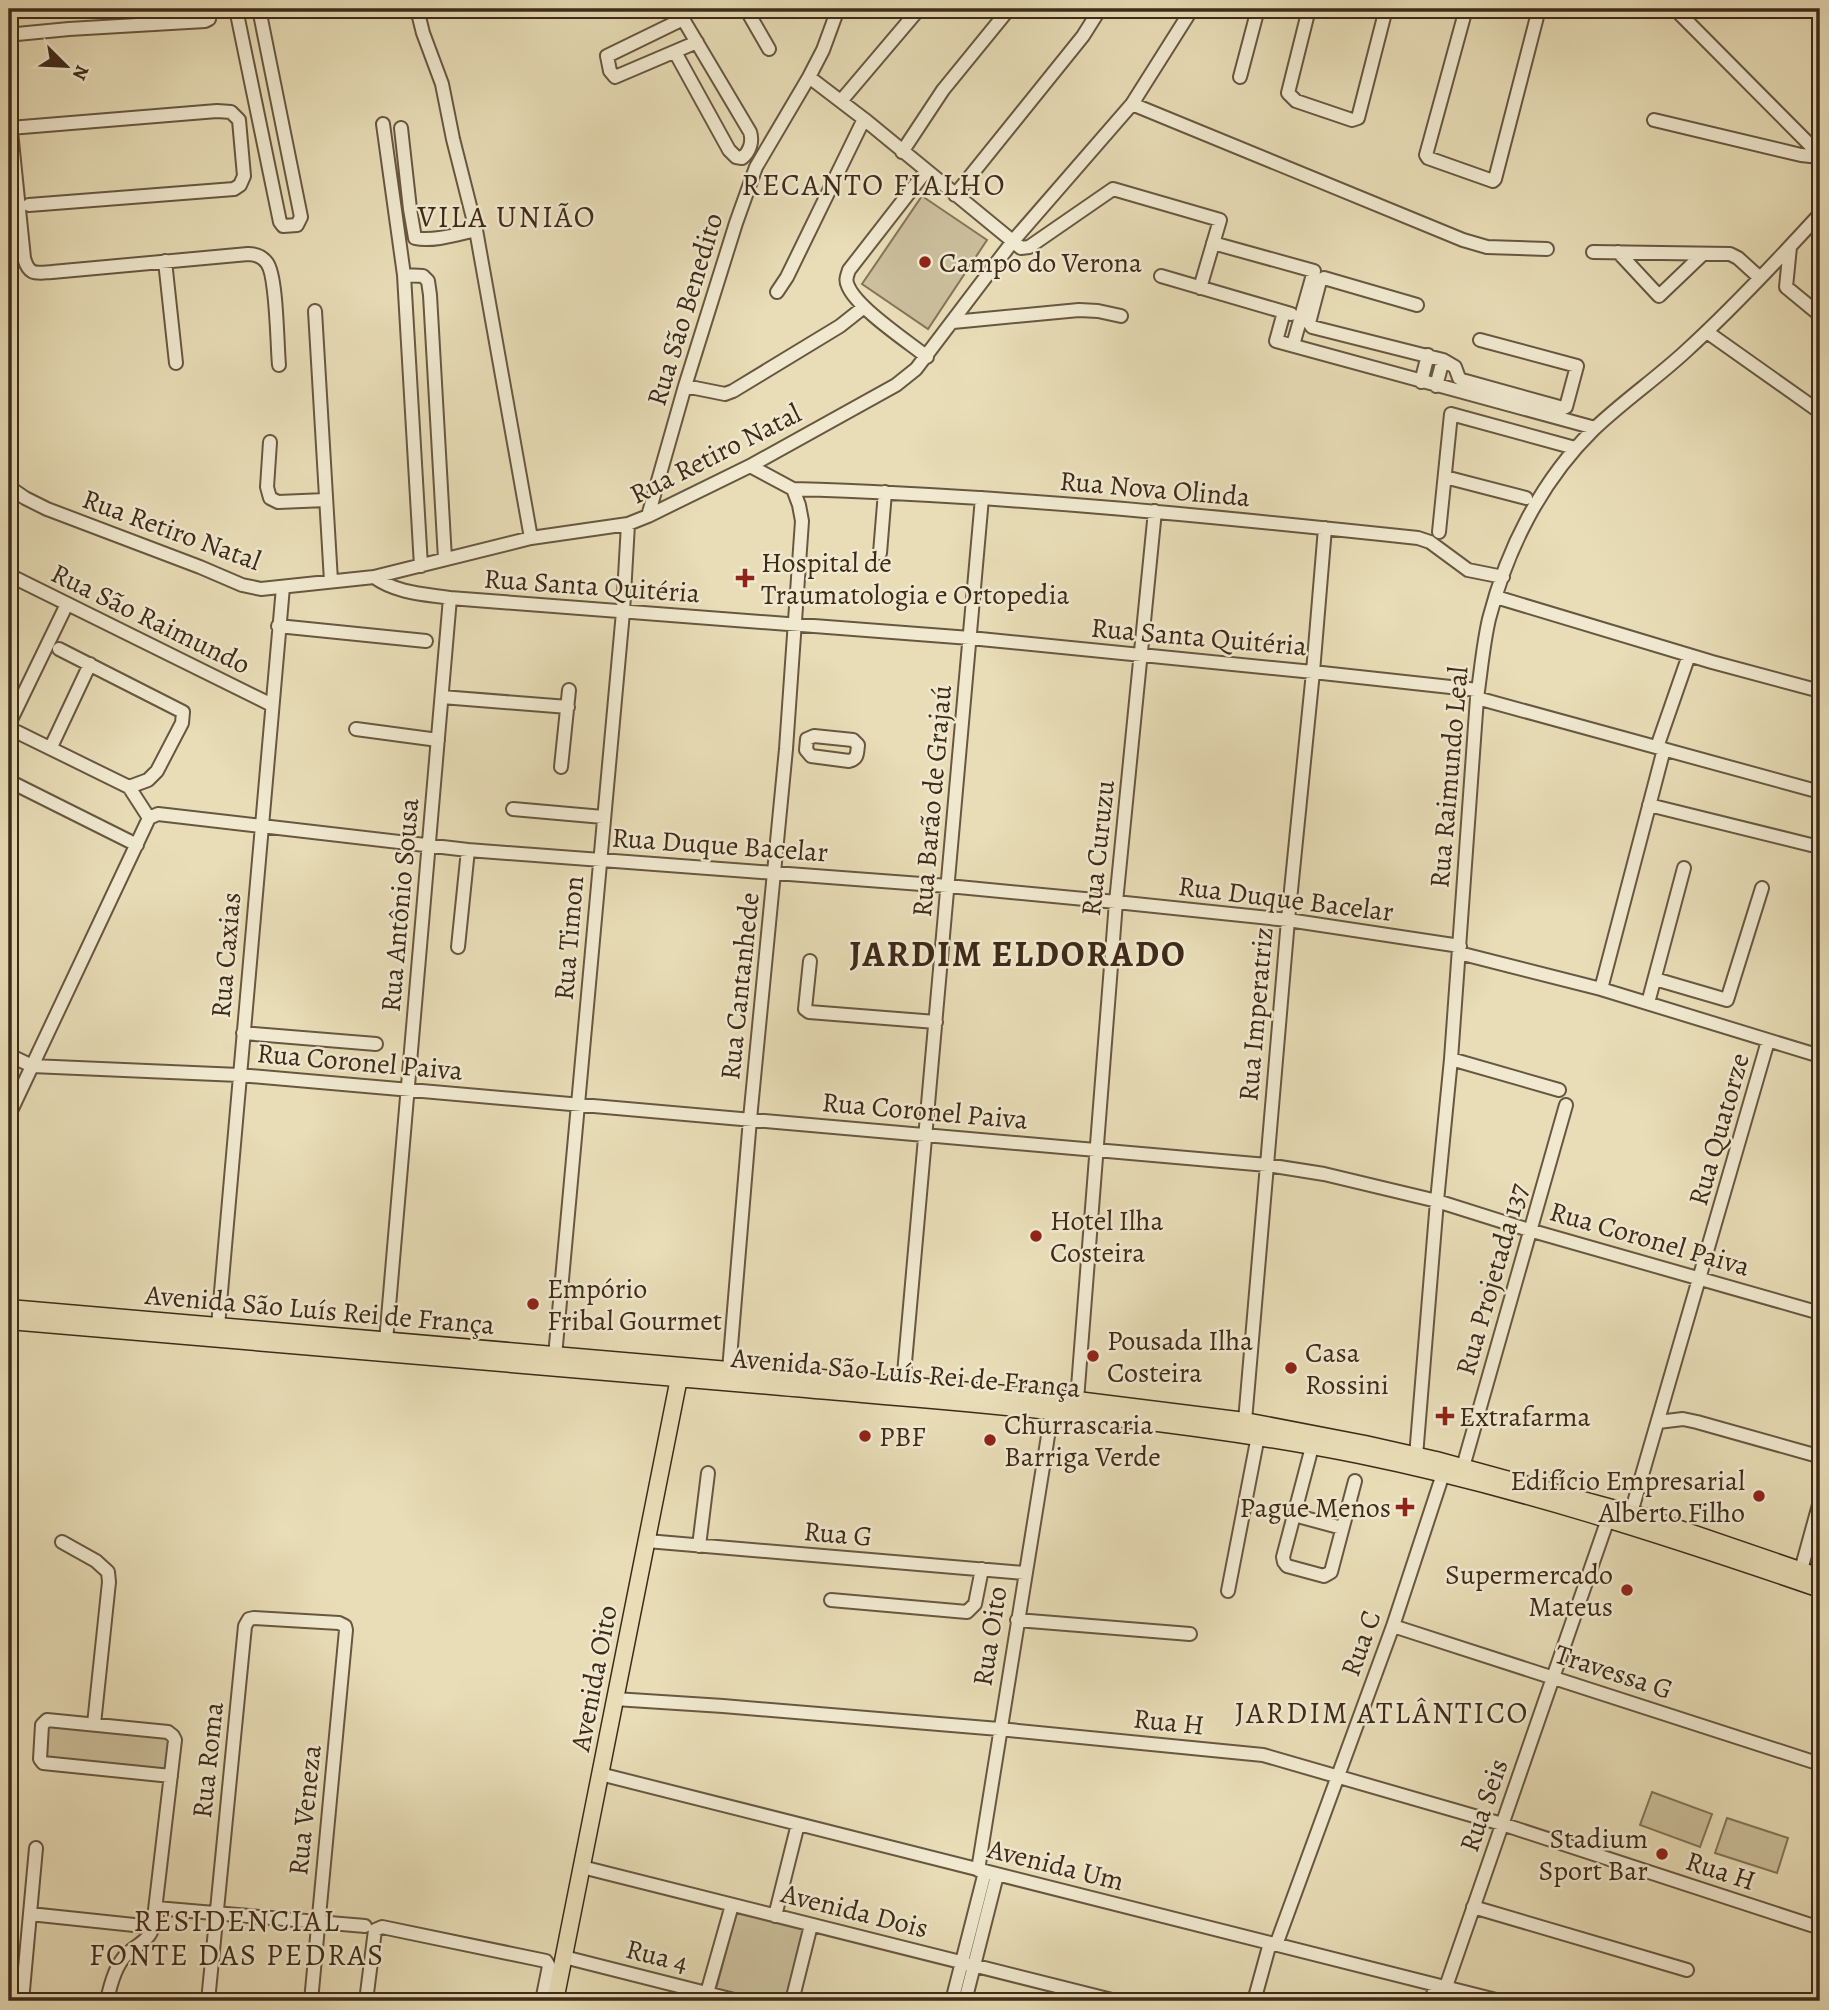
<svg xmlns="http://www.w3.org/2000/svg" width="1829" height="2010" font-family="Alegreya,serif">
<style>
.green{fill:#cbbf9c;stroke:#84745a;stroke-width:2}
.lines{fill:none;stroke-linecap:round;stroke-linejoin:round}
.minor-casing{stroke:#685740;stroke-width:16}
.major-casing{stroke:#3e2a19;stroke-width:19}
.minor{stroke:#f0e9d0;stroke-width:12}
.major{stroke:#e8ddb7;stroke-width:16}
.poi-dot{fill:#8f2418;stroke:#f0e9d0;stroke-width:2.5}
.labels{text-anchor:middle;stroke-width:5;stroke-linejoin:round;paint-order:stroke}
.poi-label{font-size:28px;fill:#3e2a19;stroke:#f0e9d0;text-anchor:start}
.street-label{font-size:28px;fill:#3e2a19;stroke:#f0e9d0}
.neighbourhood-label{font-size:30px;letter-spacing:2px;fill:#3e2a19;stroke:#f0e9d0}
.district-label{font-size:35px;font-weight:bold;letter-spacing:2px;fill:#3e2a19;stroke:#f0e9d0}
</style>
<rect width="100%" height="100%" fill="#e8ddb7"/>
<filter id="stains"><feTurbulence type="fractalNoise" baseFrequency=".00286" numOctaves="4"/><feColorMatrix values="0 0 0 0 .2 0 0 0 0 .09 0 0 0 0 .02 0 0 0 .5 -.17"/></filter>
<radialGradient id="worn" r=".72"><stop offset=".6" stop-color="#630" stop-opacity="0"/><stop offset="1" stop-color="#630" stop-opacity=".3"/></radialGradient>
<path class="green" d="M922,196l65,44 -59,89 -66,-45z
M48,1726l117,11 4,4 -3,30 -121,-12 2,-31z
M1652,1792l60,22 -12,33 -60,-22z
M1727,1818l61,20 -11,35 -62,-20z
M737,1911l71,17 -19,73h-24l-49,-12z"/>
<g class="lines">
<g class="minor-casing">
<path id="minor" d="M236,9l44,213 3,4 14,-1 4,-8 -42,-208
M417,9l6,24 19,51 11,55 23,91 55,308
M746,9l23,40
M1309,9l-21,84 8,8 56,19 6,-2 28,-109
M1466,9l-40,146 2,3 65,23 2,-2 44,-170
M1675,9l145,146
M683,19l-76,37 3,15 5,6 82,-35
M17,34l52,-5 136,-8 4,-2 2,-10
M675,52l54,98 7,7 6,1c8,-6 11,-17 8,-26l-73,-123
M809,77l55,42 157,129 8,-1 84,-58 107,31 -20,68
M1240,77l18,-68
M841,101l78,-92
M1132,104l331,136 24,7 60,2
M9,112l15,146c5,18 12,15 28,14l196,-18c8,0 14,2 19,9 10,13 10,82 12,102
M1654,120l147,35 19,2
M383,124l21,151 17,291
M10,128l207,-17 14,1 8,8 5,56 -4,9 -6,4 -205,16
M401,128l9,81 5,29c18,4 43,-4 61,-8
M902,152l41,-62 66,-81
M926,171l-77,99c-2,6 -4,10 -1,16 9,22 59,55 79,71
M955,195l128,-159 17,-27
M1213,243l101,28 -21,74
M1790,247l-4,40 34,28
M1593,252l137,2 8,4 22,20
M1618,252l41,44 44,-42
M165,261l11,102
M404,275l19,1 5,5 2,14 15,264
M1161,276l130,38
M777,292l10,-15 77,-158
M1417,305l-93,-27 -4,3 -11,42 3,4 131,33 12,7 4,11 3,2 101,28 3,-1 11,-41 -97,-26
M315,311l16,270
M1284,312l-8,29 319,87
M953,322l126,-12 19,1 23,5
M1707,332l113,80
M1421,382l7,-27
M685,386l40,8 8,-3 107,-65 24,-19
M1436,386l7,-26
M270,442l-3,45 3,11 8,4 48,-2
M1445,477l81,21
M9,487l16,11 22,11 153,58 42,18 19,4 113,-12 157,-39 97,-14 20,-8 102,-50 146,-81 20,-16 97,-128 119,-137 60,-95
M793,489c209,6 417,27 625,49l12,4 38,28 35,7
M648,516l37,-130 51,-163 20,-56 53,-90 14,-27 15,-41
M1439,532l12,-118 124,34
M880,553l5,-61
M9,575l263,130
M374,577c22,16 50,17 76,21l520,40 343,34 165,18
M1496,597l216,65 108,29
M278,626l148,15
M59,649l124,63 -1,11 -25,48 -9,9 -19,7
M442,697l126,10
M1477,698l343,94
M9,724l58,-120
M356,729l82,11
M17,732l112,55 20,31
M814,736l39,4 5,5c-1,8 0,14 -9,16l-38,-5 -5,-6 1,-11z
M51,747l39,-83
M1657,747l32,-92
M561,767l8,-77
M9,781l128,64
M1649,805l162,40
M513,809l90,8
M458,947l10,-97
M1459,953l142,36 219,67
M810,961l-5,48 4,3 127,10
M1655,979l72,21 35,-112
M1601,989l63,-240
M1648,1003l36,-135
M243,1033l133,11
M9,1055l23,11 207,9 1028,90 57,9 113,27 92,29 291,83
M1451,1059l108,31
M9,1115l140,-297 9,-4 310,36 480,36 168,16 172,18 172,26
M218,1326l65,-739
M386,1341l64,-743
M555,1356l68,-744 5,-88
M729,1370l21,-251 36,-370 16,-228 -3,-16 -6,-16 -43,-23
M907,1393l-4,-8 79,-887
M1077,1400l39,-498 39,-391
M1245,1421l43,-501 25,-248 12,-144
M1658,1422l25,-3 14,3 121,34
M1312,1447l-29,110 1,5 3,4 37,10 7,-4 24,-91
M1418,1461l-2,-5 21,-255 14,-142 26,-361c4,-27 6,-53 12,-79 18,-70 52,-138 104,-189 29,-28 64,-52 93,-79 47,-43 91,-90 134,-137
M1463,1467l103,-362
M1631,1513l137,-472
M1294,1515l48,13
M647,1541l377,32
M62,1542l34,19 12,11 1,10 -15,142
M699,1546l9,-73
M1801,1570l19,-69
M1228,1591l30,-155
M831,1600l136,12 8,-8 7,-35
M1017,1620l173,14
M1393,1626l427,138
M615,1699l108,7 276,23 264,26 239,69 318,104
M600,1774l900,227
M582,1867l534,134
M978,1870l74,-459
M1473,1907l214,63
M156,1908l209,18
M30,1914l123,13
M775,1916l23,-92
M1276,1945l117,-319 50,-152
M564,1957l174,44
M707,1993l25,-88
M22,2001l14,-153
M107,2001c3,-15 8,-35 19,-46 10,-10 23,-14 27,-28l22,-187 -2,-4 -5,-4 -121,-12 -5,5 -2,34 3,4 128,13
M208,2001l37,-375 4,-7 5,-1 85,5 6,3 1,4 -35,371
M366,2001l9,-71 7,-3 164,34 3,5 -7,35
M792,2001l19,-76
M952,2001l33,-129
M965,2001l32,-126
M1254,2001l16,-58
M1431,2001l5,-16
M1441,2001l167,-482"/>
</g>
<g class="major-casing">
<path id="major" d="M9,1308l1068,92 168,21 120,23 71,16 209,57 175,60
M9,1321c257,23 515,44 773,66 193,17 387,30 577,68 157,32 310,82 461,134
M555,2001l124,-623 -3,-9"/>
</g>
<use href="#minor" class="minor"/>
<use href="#major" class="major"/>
</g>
<g class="poi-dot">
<circle cx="925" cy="262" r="7"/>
<path d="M741.5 567.5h7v7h7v7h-7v7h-7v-7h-7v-7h7z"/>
<circle cx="1036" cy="1236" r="7"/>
<circle cx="533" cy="1304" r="7"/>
<circle cx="1093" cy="1356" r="7"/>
<circle cx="1291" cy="1368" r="7"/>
<path d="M1441.5 1405.5h7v7h7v7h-7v7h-7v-7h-7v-7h7z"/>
<circle cx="865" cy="1436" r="7"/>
<circle cx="990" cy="1440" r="7"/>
<circle cx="1759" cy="1496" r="7"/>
<path d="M1401.5 1496.5h7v7h7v7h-7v7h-7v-7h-7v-7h7z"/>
<circle cx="1627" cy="1590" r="7"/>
<circle cx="1662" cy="1854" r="7"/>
</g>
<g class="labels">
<g class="poi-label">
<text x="939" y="272">Campo do Verona</text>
<text x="761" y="572">Hospital de<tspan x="761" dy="32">Traumatologia e Ortopedia</tspan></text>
<text x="1050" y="1230">Hotel Ilha<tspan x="1050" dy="32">Costeira</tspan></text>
<text x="547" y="1298">Empório<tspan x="547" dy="32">Fribal Gourmet</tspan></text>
<text x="1107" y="1350">Pousada Ilha<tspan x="1107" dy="32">Costeira</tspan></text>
<text x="1305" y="1362">Casa<tspan x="1305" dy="32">Rossini</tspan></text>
<text x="1459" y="1426">Extrafarma</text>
<text x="1004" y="1434">Churrascaria<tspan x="1004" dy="32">Barriga Verde</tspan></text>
<text x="879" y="1446">PBF</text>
<text x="1745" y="1490" text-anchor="end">Edifício Empresarial<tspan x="1745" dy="32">Alberto Filho</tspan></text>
<text x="1391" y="1517" text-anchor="end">Pague Menos</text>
<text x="1613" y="1584" text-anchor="end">Supermercado<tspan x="1613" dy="32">Mateus</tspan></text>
<text x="1648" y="1848" text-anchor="end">Stadium<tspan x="1648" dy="32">Sport Bar</tspan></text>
</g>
<g class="street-label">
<text transform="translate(684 309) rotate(-73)" y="10">Rua São Benedito</text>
<text transform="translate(715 453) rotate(-27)" y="10">Rua Retiro Natal</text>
<text transform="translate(1155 488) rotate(5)" y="10">Rua Nova Olinda</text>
<text transform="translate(172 529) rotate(20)" y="10">Rua Retiro Natal</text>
<text transform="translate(592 585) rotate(4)" y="10">Rua Santa Quitéria</text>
<text transform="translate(151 618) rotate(26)" y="10">Rua São Raimundo</text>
<text transform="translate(1199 636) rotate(5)" y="10">Rua Santa Quitéria</text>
<text transform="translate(1448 777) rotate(-85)" y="10">Rua Raimundo Leal</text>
<text transform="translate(931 801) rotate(-85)" y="10">Rua Barão de Grajaú</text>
<text transform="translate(720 844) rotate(4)" y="10">Rua Duque Bacelar</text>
<text transform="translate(1097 848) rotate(-84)" y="10">Rua Curuzu</text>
<text transform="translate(1286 898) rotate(7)" y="10">Rua Duque Bacelar</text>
<text transform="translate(399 905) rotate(-85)" y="10">Rua Antônio Sousa</text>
<text transform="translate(568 938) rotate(-85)" y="10">Rua Timon</text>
<text transform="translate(225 955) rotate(-85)" y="10">Rua Caxias</text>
<text transform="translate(739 986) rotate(-84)" y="10">Rua Cantanhede</text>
<text transform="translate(1255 1014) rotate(-85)" y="10">Rua Imperatriz</text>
<text transform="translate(360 1061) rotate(5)" y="10">Rua Coronel Paiva</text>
<text transform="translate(925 1110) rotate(5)" y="10">Rua Coronel Paiva</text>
<text transform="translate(1718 1129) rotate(-74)" y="10">Rua Quatorze</text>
<text transform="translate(1650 1238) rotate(16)" y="10">Rua Coronel Paiva</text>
<text transform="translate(1491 1279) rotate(-74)" y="10">Rua Projetada 137</text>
<text transform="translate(320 1309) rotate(5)" y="10">Avenida São Luís Rei de França</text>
<text transform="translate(906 1372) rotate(5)" y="10">Avenida São Luís Rei de França</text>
<text transform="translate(838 1533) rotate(5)" y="10">Rua G</text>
<text transform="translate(989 1636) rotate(-81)" y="10">Rua Oito</text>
<text transform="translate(1360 1643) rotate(-70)" y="10">Rua C</text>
<text transform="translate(1614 1671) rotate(18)" y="10">Travessa G</text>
<text transform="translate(593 1678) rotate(-79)" y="10">Avenida Oito</text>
<text transform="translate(1169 1721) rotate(6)" y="10">Rua H</text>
<text transform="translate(207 1760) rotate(-84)" y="10">Rua Roma</text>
<text transform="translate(1483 1805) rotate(-71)" y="10">Rua Seis</text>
<text transform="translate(304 1810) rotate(-84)" y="10">Rua Veneza</text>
<text transform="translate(1056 1864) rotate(14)" y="10">Avenida Um</text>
<text transform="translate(1721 1870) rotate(18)" y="10">Rua H</text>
<text transform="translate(855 1910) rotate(14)" y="10">Avenida Dois</text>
<text transform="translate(657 1955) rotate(14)" y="10">Rua 4</text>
</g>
<g class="neighbourhood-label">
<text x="874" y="195">RECANTO FIALHO</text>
<text x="507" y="227">VILA UNIÃO</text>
<text x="1382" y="1723">JARDIM ATLÂNTICO</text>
<text x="237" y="1931">RESIDENCIAL<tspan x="237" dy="34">FONTE DAS PEDRAS</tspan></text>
</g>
<g class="district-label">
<text x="1018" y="966">JARDIM ELDORADO</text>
</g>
</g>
<rect width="1829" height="2010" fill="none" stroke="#e8ddb7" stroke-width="35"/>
<rect x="10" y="10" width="1808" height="1989" fill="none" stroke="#3e2a19" stroke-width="3.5"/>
<rect x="18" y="18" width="1794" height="1975" fill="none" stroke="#3e2a19" stroke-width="2"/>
<g transform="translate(66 66) rotate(114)" stroke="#f0e9d0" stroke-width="5" paint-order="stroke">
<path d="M0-5L12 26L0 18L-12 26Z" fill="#3e2a19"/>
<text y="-10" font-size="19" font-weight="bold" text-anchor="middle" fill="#3e2a19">N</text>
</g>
<rect width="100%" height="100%" filter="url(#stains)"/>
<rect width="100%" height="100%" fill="url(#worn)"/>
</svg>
